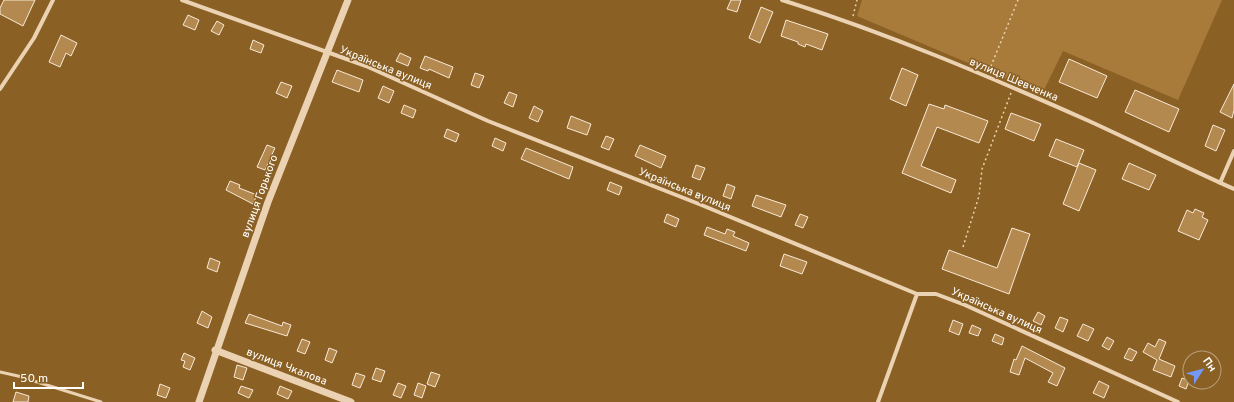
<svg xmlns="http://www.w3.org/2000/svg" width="1234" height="402" font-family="Overpass,sans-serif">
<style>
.green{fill:#a97b3b}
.building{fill:#b38950;stroke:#f8e9d6}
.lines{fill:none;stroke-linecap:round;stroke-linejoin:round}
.path{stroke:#ead2b2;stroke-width:1.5;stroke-dasharray:2 3;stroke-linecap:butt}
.service{stroke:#ead2b2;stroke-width:3}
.minor{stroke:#ead2b2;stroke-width:4}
.tertiary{stroke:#ead2b2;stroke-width:7}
.labels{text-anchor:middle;stroke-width:3;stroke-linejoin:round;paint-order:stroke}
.street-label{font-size:11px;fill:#fff;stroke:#8b6024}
</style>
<rect width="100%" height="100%" fill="#8b6024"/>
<path class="green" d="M862,0h360l-44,100 -115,-49 -21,43 -185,-78z"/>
<path class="building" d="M4,0h31l-12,26 -23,-12v-6z
M731,0h10l-4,12 -10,-3z
M761,7l12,5 -13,31 -11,-5z
M188,15l11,5 -4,10 -12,-5z
M786,20l42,14 -6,16 -16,-6 -1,3 -7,-3v-2l-17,-6z
M217,21l7,4 -5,10 -8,-4z
M61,35l16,8 -6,13 -5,-3 -6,14 -11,-5z
M253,40l11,5 -3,8 -11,-4z
M400,53l11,5 -3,8 -12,-5z
M425,56l28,11 -4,11 -20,-9 -1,2 -8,-3z
M1069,59l38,17 -10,22 -38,-16z
M902,68l16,7 -12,31 -16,-7z
M337,70l26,10 -4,12 -27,-10z
M475,73l9,3 -5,12 -8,-3z
M281,82l11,4 -5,12 -11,-5z
M1234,84v26l-2,8 -12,-6z
M383,86l11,5 -5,12 -11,-5z
M1135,90l44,19 -10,23 -44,-20z
M509,92l8,3 -4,12 -9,-4z
M929,104l15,5 1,-4 43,16 -9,22 -42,-16 -16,39 35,14 -5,13 -49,-20z
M404,105l12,5 -3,8 -12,-5z
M534,106l9,5 -5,11 -9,-4z
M1011,113l30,11 -7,17 -29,-12z
M571,116l20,8 -4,11 -20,-7z
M1213,125l12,5 -9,21 -11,-5z
M447,129l12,5 -3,8 -12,-5z
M606,136l8,3 -5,11 -8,-3z
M495,138l11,5 -3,8 -11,-5z
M1056,139l28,11 -7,17 -28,-11z
M267,145l8,3 -10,22 -8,-3z
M640,145l26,11 -5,12 -26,-12z
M526,148l47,19 -4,12 -48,-20z
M1079,163l17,7 -17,41 -16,-7z
M1129,163l27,12 -7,15 -27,-11z
M696,165l9,3 -5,12 -8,-3z
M230,181l10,4 -1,3 18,7 -4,9 -27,-14z
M610,182l12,5 -3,8 -12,-5z
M727,184l8,3 -4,12 -8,-3z
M756,195l30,10 -5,12 -29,-11z
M1195,209l9,4 -2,4 6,3 -9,20 -21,-9 9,-21 6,3z
M667,214l12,5 -3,8 -12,-5z
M800,214l8,3 -5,11 -8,-3z
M707,227l18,7 2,-5 8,3 -2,4 16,7 -3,8 -42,-16z
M1012,228l18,6 -21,60 -67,-25 7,-19 48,18z
M784,254l23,8 -5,12 -22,-8z
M210,258l10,4 -3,10 -10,-4z
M202,311l10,6 -4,11 -11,-5z
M1038,312l7,4 -4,9 -8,-4z
M249,314l33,12 1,-4 8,3 -4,11 -42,-13z
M1060,317l8,3 -5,12 -8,-4z
M953,320l10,4 -4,11 -10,-4z
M1083,324l11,5 -6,12 -11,-5z
M972,325l9,4 -3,7 -9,-3z
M995,334l9,4 -2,7 -10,-4z
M1107,337l7,4 -5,9 -7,-4z
M302,339l8,3 -5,12 -8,-3z
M1159,339l7,3 -7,17 16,7 -4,11 -18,-7 4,-10 -14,-8 5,-9 7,4z
M1022,346l43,22 -8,18 -9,-4 5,-9 -28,-15 -6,17 -9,-3 4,-13 2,1z
M329,348l8,3 -5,12 -7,-3z
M1129,348l8,4 -5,9 -8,-3z
M184,353l11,5 -5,12 -7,-3 2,-6 -4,-1z
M237,365l10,3 -4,12 -9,-3z
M376,368l9,3 -4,11 -9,-3z
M431,372l9,3 -5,12 -8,-3z
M356,373l9,3 -5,12 -8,-3z
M1182,378l7,3 -3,8 -7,-3z
M1099,381l10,5 -5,12 -11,-5z
M398,383l8,3 -5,12 -8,-3z
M418,383l8,3 -4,12 -8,-3z
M160,384l10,4 -4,10 -9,-3z
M241,386l12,4 -4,8 -11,-5z
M280,386l12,5 -4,8 -11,-5z
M16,392l13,4 -1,6h-15z"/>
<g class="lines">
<path class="path" d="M853,16l4,-16
M989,71l29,-71
M963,247l16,-51 3,-27 29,-76"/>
<path class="service" d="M0,372l18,4 83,26"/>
<path class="minor" d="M182,0l184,66 122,55 211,83 218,90h19l29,11 213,97
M782,0c105,33 206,76 307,121 48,22 96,46 145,68
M0,89l34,-51 19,-38
M1220,183l14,-32
M878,402l39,-108"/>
<path class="tertiary" d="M215,350l136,52
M199,402l69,-200 80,-202"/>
</g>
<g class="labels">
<g class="street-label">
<text transform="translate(386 67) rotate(22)" y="4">Українська вулиця</text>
<text transform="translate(1014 79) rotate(23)" y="4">вулиця Шевченка</text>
<text transform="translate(685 189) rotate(22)" y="4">Українська вулиця</text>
<text transform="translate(259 196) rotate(-70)" y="4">вулиця Горького</text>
<text transform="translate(997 310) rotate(24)" y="4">Українська вулиця</text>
<text transform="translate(287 366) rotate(21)" y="4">вулиця Чкалова</text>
</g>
</g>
<g transform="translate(1202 370) rotate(54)"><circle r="19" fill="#8b6024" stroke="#b9a07c"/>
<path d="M0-3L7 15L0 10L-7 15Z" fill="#7598f4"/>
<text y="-6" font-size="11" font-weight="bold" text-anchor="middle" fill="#ffffff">Пн</text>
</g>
<path d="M14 382v6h69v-6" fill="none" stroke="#ffffff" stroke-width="2"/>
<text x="20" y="382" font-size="12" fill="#ffffff" stroke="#8b6024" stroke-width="3" paint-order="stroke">50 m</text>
</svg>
